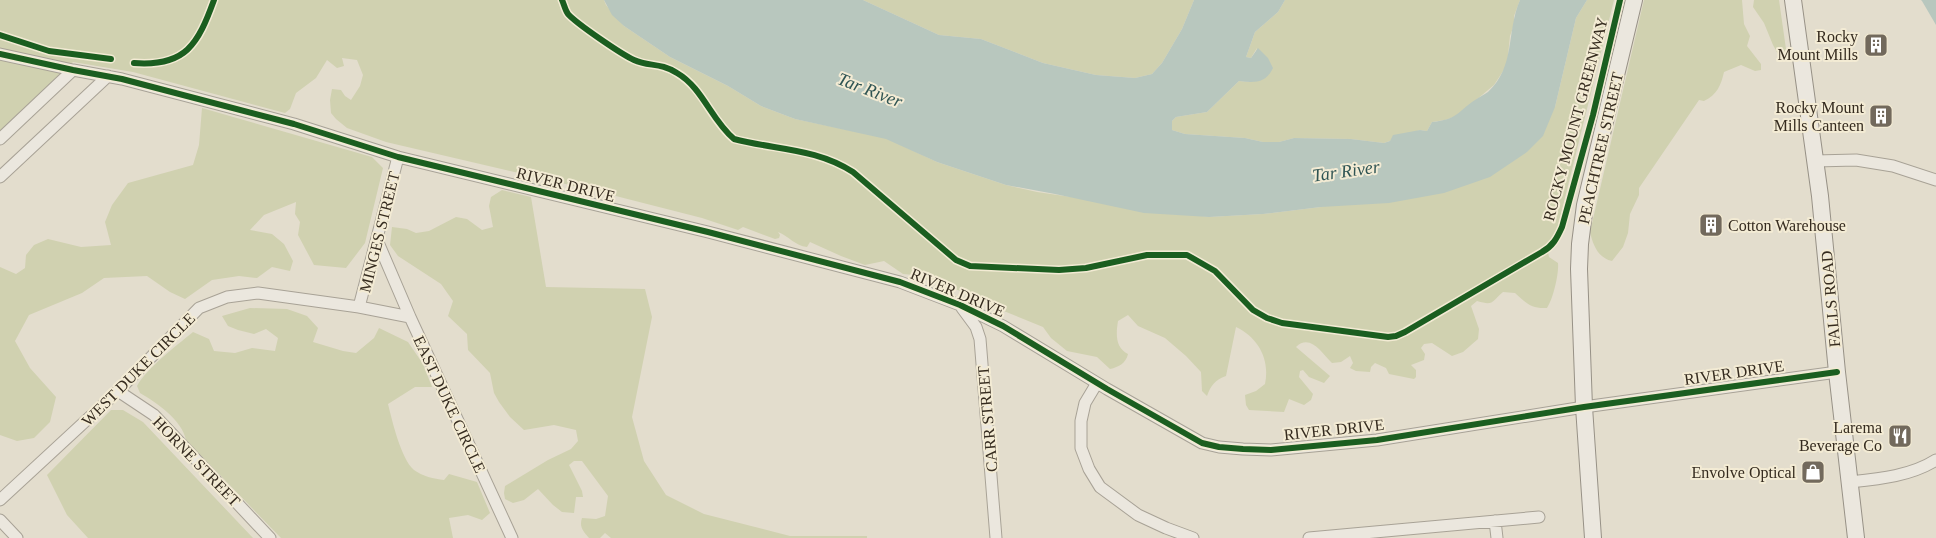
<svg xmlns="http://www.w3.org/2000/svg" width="1936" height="538" font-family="Georgia,serif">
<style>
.green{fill:#d0d1b0}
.water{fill:#b8c7be}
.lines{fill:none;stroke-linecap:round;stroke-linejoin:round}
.street-casing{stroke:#a8a296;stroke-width:13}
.secondary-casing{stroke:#979186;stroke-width:18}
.street{stroke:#ebe7de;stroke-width:11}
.secondary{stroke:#ebe7de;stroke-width:16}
.cycleway-casing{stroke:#f3ebd4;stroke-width:9}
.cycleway{stroke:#1b5e20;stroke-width:6}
.labels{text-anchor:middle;stroke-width:4;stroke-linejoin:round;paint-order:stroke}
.poi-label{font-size:16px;fill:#352b1f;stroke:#f3ebd4;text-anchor:end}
.street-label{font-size:16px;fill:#352b1f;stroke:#f3ebd4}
.water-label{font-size:18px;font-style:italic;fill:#2f5453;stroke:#f3ebd4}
</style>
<rect width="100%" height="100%" fill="#e3ddcd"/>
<path class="green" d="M0,0h604l2,5 18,21 46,31 58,29 33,20 34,13 91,19 51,24 69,23 31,7 172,25 54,-3 58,-7 234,-100 21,-89 11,-18h27l-57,230 -10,17 2,10 9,6c1,11 -5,36 -11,45 -16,1 -21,-5 -32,-15l-12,-1c-12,10 -9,14 -26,9l-6,5 8,23 -1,10 -15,13 -11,4 -20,-13 -8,1 -3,4 4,6 -1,6 -13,5 5,5v7l-2,2 -25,-5 -3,-6 -11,-5 -4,4 -1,5 -14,-1 -6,-3 3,-5 -3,-7 -9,6 -9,1c-10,-10 -22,-30 -36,-16l34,29 -6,7 -15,-6 -6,-7 -3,1 -1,6 14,17 -2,6 -7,5 -15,-6 -5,13 -35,-2 -3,-5 -1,-10 11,-4 9,-7c5,-24 -6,-46 -29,-57l-10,49c-11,4 -15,9 -19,20l-5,-5 -1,-19 -15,-16 -21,-18 -27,-12 -10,-11 -10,6c-2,13 -3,26 10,33 -2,9 -9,13 -18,15l-13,-12 -30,-6 -16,-13 -8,-11 -54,-22 -17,-10 -58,-20 -11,-1 -19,-13 -19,4 -24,-9 -31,-14 -3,5c-12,-1 -18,-11 -29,-15l2,3 -1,3 -4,1 -32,-12 -5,3 -36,-12 -98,-25 -218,-51 -39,-14 -11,-9 -5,-6 -1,-13 2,-11 9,1 4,6 6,4 9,-14 3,-11 -6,-15 -15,-2 2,8 -7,2 -10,-8 -11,18 -20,15 -6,16 -5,4 -152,-41 -60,-10 -73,69z
M863,0h331l-12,29 -20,34 -10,11 -17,4 -39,-3 -53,-12 -62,-24 -42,-4z
M1285,0h235l-6,16v9l-4,11 -3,29 -13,20 -37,31 -12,4 -13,2 -5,9 -7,-1 -36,13 -33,-4 -57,-1 -15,4h-16l-18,-4 -60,-4 -13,-4v-9l4,-4 6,-1 25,-4 32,-31 10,1 8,-34 -6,10 -5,-1 9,-25 23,-20z
M1644,0h98l2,24 6,12 -3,10 14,18v6l-6,1 -14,-6 -17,7c-3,13 -7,23 -20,29l-5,-1 -60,88v7l-9,19 -2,19 -5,14 -11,14c-14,-3 -19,-16 -22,-29z
M1754,0h25l7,49 -3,5h-5l-5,-9 -9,-22 -11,-16z
M202,108l170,49 11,11 -18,75 -19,25 -32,-3 -16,-30 2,-13 -5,-8 1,-12 -32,13 -14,15 22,4 12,10 9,17 -3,10 -18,-4 -15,11 -18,-2 -27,4 -27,19 -15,-7 -23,-16 -43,2 -22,15 -53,22 -14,26 15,27 26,29 -6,25 -16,16 -17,3 -17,-6v-168l16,7 9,-6 1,-13 8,-10 14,-6 33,8 30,-2 -6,-23 7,-17 16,-22 65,-18 6,-20z
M502,190l29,7 15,90 99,2 7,28 -20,100 12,44 22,34 38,19 86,22h77v2h-256l-6,-5 -5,5h-11c-6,-7 -10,-11 -7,-20l14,1 9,-3 3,-20 -26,-35h-8l-5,4 13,26 1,6h-7l-2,16 -12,-1 -9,-7 -15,-16 -14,11 -11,3 -8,-4 -1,-6 1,-7 43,-26 23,-11 7,-8 -2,-11 -22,-5 -30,5 -14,-13 -11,-15 -5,-9 -4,-20 -22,-23 -1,-16 -19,-18 5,-15 -12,-17 -43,-28 -8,-11 2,-18 15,2 9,4 13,-2 27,-14 11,2 15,11 11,-3 -4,-21 2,-9z
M250,308l37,1 20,7 11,12 -5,14 30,9 13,2 18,-15 5,-10 29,14 15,22 9,23h-17l-27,17c4,16 13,55 26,66 8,6 20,9 30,10l5,-6 28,8 13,31 -8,7 -14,-5 -19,3 4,20h-172l-95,-98c-4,-20 -29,-37 -46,-47l-3,-7c10,-18 39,-40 56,-54l16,7 5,12 21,2 17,-5 23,3 3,-13 -12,-9 -12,5 -16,-4 -10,-4 -6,-10z
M111,410h12l20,12 110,116h-165l-21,-23 -20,-40z"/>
<path class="water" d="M604,0h259l76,35 42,4 62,24 53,12 39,3 17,-4 10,-11 20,-34 12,-29h91l-7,12 -23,20 -9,25 5,1 7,-10 10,10 5,10c-7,15 -18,15 -34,13l-32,31 -25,4 -6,1 -4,4v9l13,4 60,4 18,4h16l15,-4 57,1 33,4 6,-2 3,-6 27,-5 7,1 5,-9c26,-3 24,-9 43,-22 4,-3 9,-5 13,-8 28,-26 18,-60 32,-92h67l-11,18 -21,89 -12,29 -16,16 -37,25 -46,16 -55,10 -68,4 -58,7 -54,3 -65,-4 -89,-19 -49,-9 -69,-23 -51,-23 -91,-20 -34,-13 -33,-20 -58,-29 -46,-31 -12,-11z
M1921,0h15v25l-14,-24z"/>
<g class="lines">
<g class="street-casing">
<path id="street" d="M0,54l73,16 49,9 172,45 104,33 310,75 192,50 60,23 43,21 104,63 95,54 17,4 24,2 28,1 106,-10 207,-33 253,-35
M0,139l73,-69
M1815,161l41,-1 37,6 43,14
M0,177l108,-101
M377,240l33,77
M359,307l39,-150
M962,308l14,19 4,12 16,199
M1097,383l-12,20 -4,18v27l8,21 11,18 38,28 28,13 27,10
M118,391l36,24 116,123
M1850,482c29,-3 61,-6 86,-22
M0,500l118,-109 81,-83 28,-11 31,-4 101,14 51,10 102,221
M0,520l17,18
M1495,521l2,17
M1309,538l230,-21"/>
</g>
<g class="secondary-casing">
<path id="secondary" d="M1793,0l27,196 17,176 19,166
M1593,538l-9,-131 -5,-138 1,-25 5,-39 49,-205"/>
</g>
<use href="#street" class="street"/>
<use href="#secondary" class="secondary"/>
<g class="cycleway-casing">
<path id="cycleway" d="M562,0c2,4 3,10 6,14 9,10 53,40 66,46 15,7 26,2 43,13 26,15 34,47 57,66 42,11 82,9 119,33l103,88 14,6 89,4 27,-2 61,-13h40l28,16 38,39 14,8 15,5 106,14 8,-1 9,-4 137,-80c11,-6 15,-14 20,-25l31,-112 27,-115
M0,35l49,16 62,8
M0,54l73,16 49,9 172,45 104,33 310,75 192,50 60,23 43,21 104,63 95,54 17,4 24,2 28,1 106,-10 207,-33 253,-35
M134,63c52,4 64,-19 80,-63"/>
</g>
<use href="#cycleway" class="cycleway"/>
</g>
<defs>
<g id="building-square" transform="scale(1.25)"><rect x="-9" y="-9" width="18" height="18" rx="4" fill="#72695c" stroke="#f3ebd4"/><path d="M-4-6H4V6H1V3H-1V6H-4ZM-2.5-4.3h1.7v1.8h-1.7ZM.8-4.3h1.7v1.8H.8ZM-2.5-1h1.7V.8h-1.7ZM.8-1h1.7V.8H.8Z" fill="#fff"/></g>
<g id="restaurant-square" transform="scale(1.25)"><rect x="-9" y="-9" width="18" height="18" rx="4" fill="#72695c" stroke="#f3ebd4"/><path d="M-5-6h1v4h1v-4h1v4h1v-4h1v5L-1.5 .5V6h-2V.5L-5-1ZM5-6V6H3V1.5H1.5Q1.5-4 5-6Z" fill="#fff"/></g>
<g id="shop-square" transform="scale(1.25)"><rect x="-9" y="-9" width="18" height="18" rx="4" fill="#72695c" stroke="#f3ebd4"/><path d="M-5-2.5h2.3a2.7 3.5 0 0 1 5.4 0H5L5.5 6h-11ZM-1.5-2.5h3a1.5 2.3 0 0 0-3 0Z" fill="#fff"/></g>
</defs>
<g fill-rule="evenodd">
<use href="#building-square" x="1876" y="45"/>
<use href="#building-square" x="1881" y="116"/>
<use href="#building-square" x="1711" y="225"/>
<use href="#restaurant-square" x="1900" y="436"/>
<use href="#shop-square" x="1813" y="472"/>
</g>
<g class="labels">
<g class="poi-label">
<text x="1858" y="42">Rocky<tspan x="1858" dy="18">Mount Mills</tspan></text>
<text x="1864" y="113">Rocky Mount<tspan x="1864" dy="18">Mills Canteen</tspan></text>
<text x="1728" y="231" text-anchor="start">Cotton Warehouse</text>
<text x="1882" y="433">Larema<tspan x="1882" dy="18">Beverage Co</tspan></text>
<text x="1796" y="478">Envolve Optical</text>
</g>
<g class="street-label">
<text transform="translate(1575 119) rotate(-75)" y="6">ROCKY MOUNT GREENWAY</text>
<text transform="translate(1600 148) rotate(-77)" y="6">PEACHTREE STREET</text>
<text transform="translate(566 184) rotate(14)" y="6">RIVER DRIVE</text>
<text transform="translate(379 232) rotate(-76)" y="6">MINGES STREET</text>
<text transform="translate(958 292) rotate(23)" y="6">RIVER DRIVE</text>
<text transform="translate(1830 299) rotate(-95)" y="6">FALLS ROAD</text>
<text transform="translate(138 369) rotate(-45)" y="6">WEST DUKE CIRCLE</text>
<text transform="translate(1734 372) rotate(-8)" y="6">RIVER DRIVE</text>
<text transform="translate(450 404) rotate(65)" y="6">EAST DUKE CIRCLE</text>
<text transform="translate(987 419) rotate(-95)" y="6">CARR STREET</text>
<text transform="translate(1334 429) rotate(-6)" y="6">RIVER DRIVE</text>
<text transform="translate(197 461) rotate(46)" y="6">HORNE STREET</text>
</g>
<g class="water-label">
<text transform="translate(870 90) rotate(21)" y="6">Tar River</text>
<text transform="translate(1346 171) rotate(-8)" y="6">Tar River</text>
</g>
</g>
</svg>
